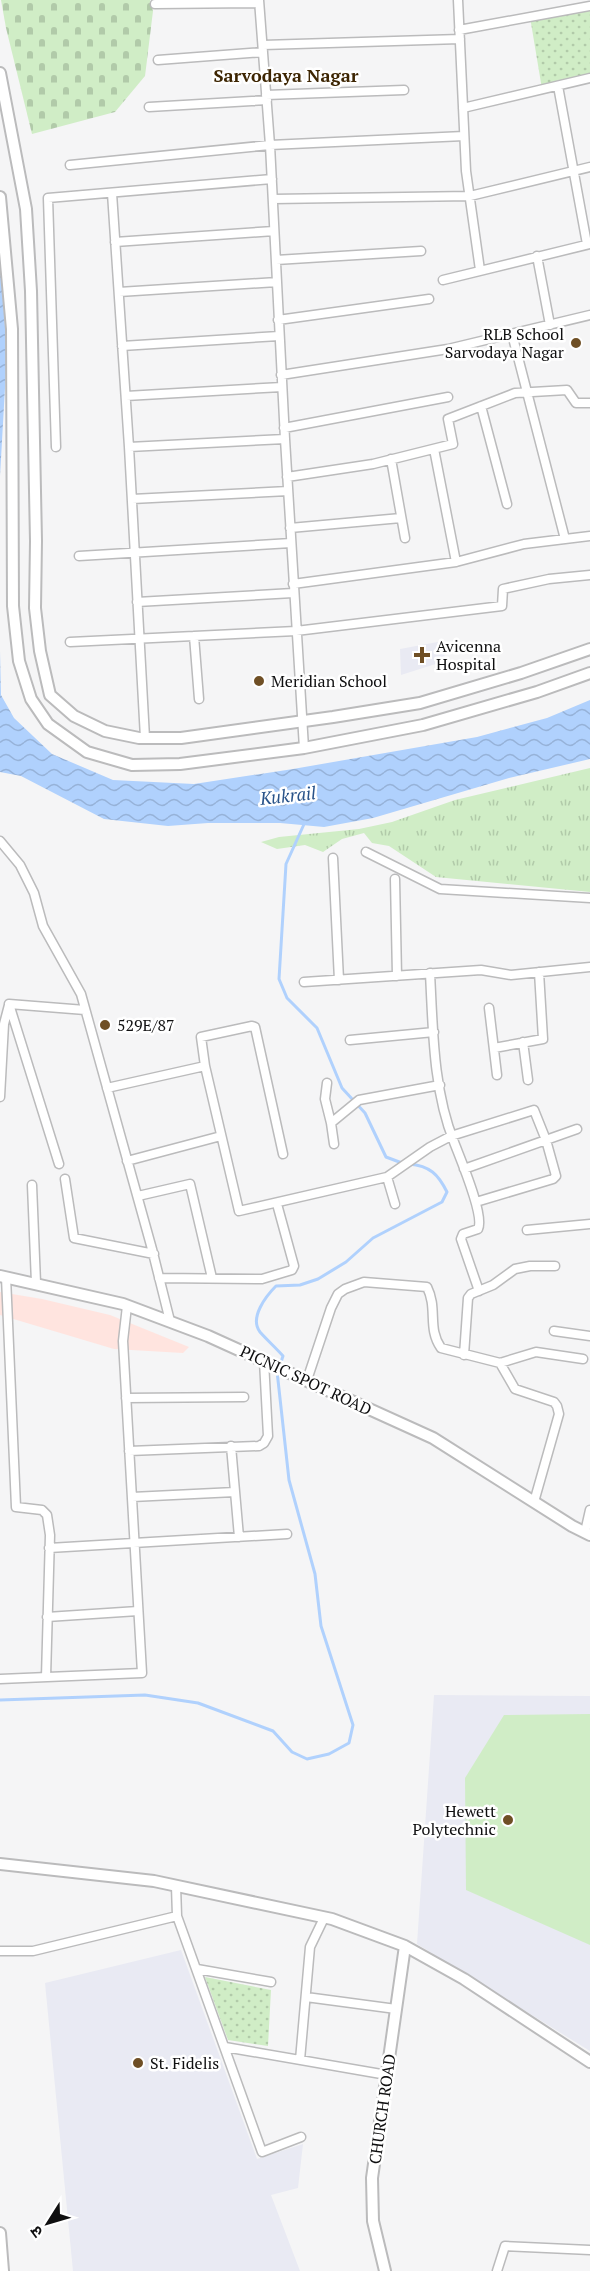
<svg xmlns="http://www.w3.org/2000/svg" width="590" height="2271" font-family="'PT Serif','Noto Sans Devanagari',serif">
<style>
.commercial{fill:#ffe4df}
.built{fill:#e9eaf3}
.grass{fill:url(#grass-tufts)}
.cemetery{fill:url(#cemetery-stones)}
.park{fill:url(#park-dots)}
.garden{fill:#d0edc6}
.water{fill:url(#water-waves)}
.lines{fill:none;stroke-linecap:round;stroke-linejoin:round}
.stream{stroke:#b0d1fd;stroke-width:3}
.minor-casing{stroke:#bbbbbc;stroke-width:11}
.tertiary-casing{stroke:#bbbbbc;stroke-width:14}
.minor{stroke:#fff;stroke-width:8}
.tertiary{stroke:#fff;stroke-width:10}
.poi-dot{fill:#6f4f25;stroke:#fff;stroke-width:2}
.labels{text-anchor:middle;stroke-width:5;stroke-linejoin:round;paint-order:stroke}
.poi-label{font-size:16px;fill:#0f0f10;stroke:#fff;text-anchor:start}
.street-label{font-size:16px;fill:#0f0f10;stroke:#fff}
.neighbourhood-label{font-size:18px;font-weight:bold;fill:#3d2502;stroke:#fff}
.water-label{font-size:18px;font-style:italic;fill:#295389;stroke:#fff}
</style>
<defs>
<pattern id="grass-tufts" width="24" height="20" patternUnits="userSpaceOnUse" patternTransform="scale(1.5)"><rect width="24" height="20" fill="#d0edc6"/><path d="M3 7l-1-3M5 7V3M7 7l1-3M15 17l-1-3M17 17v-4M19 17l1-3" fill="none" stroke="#b1caa9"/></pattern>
<pattern id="cemetery-stones" width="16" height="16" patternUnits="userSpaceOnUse" patternTransform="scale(1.5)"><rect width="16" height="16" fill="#d0edc6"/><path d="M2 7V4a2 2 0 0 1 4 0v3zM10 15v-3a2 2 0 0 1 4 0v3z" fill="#b1caa9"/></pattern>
<pattern id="park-dots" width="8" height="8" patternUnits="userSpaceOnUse" patternTransform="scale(1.5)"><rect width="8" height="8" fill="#d0edc6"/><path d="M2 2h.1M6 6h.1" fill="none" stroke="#b1caa9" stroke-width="1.8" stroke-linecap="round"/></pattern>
<pattern id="water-waves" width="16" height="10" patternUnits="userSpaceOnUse" patternTransform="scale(1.5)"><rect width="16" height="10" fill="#b0d1fd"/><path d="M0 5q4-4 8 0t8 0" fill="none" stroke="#96b2d8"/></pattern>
</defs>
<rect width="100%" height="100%" fill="#f5f5f6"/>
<path class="commercial" d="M0,1292l42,7 68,16 79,32 -6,6 -69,-4 -114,-34z"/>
<path class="built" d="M443,641l2,20 -44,14 -1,-26z
M434,1695l156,1v355l-173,-107z
M181,1950l76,209 46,-15 -5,44 -27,7 29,76h-227l-28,-288z"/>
<path class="grass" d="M590,768v124l-154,-15 -47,-31 -17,-3 -8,-10 -22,6 -19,13 -18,-7 -28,4 -16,-7 18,-5 80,-8 33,-7 63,-22z"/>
<path class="cemetery" d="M1,0h149l3,11 -8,65 -30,36 -83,22 -26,-106z"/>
<path class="park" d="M590,6v72l-48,11 -12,-72z
M205,1977l66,13 -3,56 -40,-6z"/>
<path class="garden" d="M590,1714v231l-124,-55 -1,-112 39,-63z"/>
<path class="water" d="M0,261l7,92 -7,123z
M0,651l1,44 13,23 38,36 61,26 81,4 99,-15 184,-32 70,-19 43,-18v59l-81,19 -136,40 -49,9 -44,-4h-72l-40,3 -64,-7 -83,-43 -21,-4z"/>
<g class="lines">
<path class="stream" d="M305,822l-19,42 -7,115 8,19 30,30 25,60 23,25 21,44 16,6
M280,1365l3,-9c-7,-8 -16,-16 -23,-24 -11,-14 6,-36 16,-46l24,-1 18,-6 28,-17 27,-24 69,-36 5,-10c-9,-18 -17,-26 -38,-28
M0,1700l145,-5 53,8 75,28 19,21 15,7 22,-5 20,-11 4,-18 -32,-99 -6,-52 -26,-94 -12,-109"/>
<g class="minor-casing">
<path id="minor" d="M259,0l11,145 15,294 19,309
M458,0l8,171 14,99
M155,4l104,-1
M459,30l131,-24
M263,45l197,-6
M158,60l105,-8
M558,86l29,158
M266,95l138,-5
M149,107l118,-7
M463,108l127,-30
M70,165l200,-20 194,-9
M112,193l17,254 16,291
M273,199l197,-3 120,-29
M115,242l159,-11
M537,256l13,69
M276,260l145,-9
M443,280l147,-36
M119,292l158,-10
M278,320l151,-21
M512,334l53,205
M122,346l157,-10
M281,375l167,-26 142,-34
M126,396l156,-9
M481,406l26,98
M284,428l164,-31
M56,447l-8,-249 224,-19
M129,447l156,-8
M434,449l22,113
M391,459l14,79
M287,477l86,-13 80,-20 -5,-25 67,-26 52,-3 9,13h14
M132,499l156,-8
M290,528l111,-10
M79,556l212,-13
M293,584l163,-22 68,-18 66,-8
M137,602l156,-9
M194,636l5,63
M70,642l226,-11 206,-25 1,-17 46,-10 41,-4
M0,841l20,24 14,28 9,33 38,68 71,255 18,72
M366,852l74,37 150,9
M333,858l6,122
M395,879l2,97
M430,973c3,56 3,117 24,169 6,16 31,74 24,87l-15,5 -2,5 18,52
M304,982l177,-12 30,5 79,-8
M9,1004l50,160
M9,1004l76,6
M489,1008l8,67
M350,1040l84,-8
M523,1042l5,38
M494,1048l49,-9 -4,-67
M327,1083l-2,16 6,24
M107,1088l98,-22
M0,1097l4,-73 5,-19
M334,1144l-3,-21 28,-23 81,-15
M283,1154l-28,-127 -3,-1 -51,11 4,29 34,145 148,-34 43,-30 21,-11 83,-26 12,30 10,36 -3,3 -77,23
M127,1161l94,-25
M464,1169l113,-40
M387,1177l8,27
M65,1179l9,59 80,16
M32,1185l4,98
M138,1196l52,-12 22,94
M527,1230l63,-6
M6,1277l10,230 26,3 5,5 3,20 -4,142
M159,1278l103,1 30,-9 2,-4 -17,-62
M554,1331l36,5
M464,1355l4,-57 3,-4 22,-9 22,-16 15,-3h25
M500,1363l15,26 39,13 3,4 2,8 -25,88
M307,1380l24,-72 7,-14 7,-5 19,-7 63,5c11,22 0,41 14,61l59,15 36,-11 47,7
M126,1398l118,-1
M231,1446l8,91
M129,1451l130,-5 5,-3 4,-7 -4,-75
M132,1497l103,-5
M585,1532l5,-22
M49,1548l238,-14
M47,1617l91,-6
M0,1679l142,-6 -19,-332 4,-35
M176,1886l1,30 85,236 39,-15
M0,1951h33l144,-35
M197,1969l74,13
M306,1997l90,12
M225,2047l162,28
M300,2060l10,-113 14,-29
M497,2271l8,-25 85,4"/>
</g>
<g class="tertiary-casing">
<path id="tertiary" d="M0,73l26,136 5,82 5,250 -1,67 5,43 10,44 24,21 31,15 34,7h42l152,-21 87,-14 101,-30 69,-24
M0,197l12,132 1,277 6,55 12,38 17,25 39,28 45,13 48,-1 124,-16 119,-23 114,-33 53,-19
M0,1276l123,28 85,32 225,102 139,88 18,9
M0,1864l154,17 178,38 73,27 59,33 126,83
M0,2233l3,38
M385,2271l-12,-50 -1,-43 33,-232"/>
</g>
<use href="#minor" class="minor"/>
<use href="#tertiary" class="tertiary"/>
</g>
<g class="poi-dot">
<circle cx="576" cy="343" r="6"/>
<path d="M419 646h6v6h6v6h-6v6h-6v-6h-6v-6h6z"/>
<circle cx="259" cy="681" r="6"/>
<circle cx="105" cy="1025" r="6"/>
<circle cx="508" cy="1820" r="6"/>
<circle cx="138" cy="2063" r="6"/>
</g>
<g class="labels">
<g class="poi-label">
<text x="564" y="340" text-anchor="end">RLB School<tspan x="564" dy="18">Sarvodaya Nagar</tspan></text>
<text x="436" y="652">Avicenna<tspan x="436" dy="18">Hospital</tspan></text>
<text x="271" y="687">Meridian School</text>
<text x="117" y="1031">529E/87</text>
<text x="496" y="1817" text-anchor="end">Hewett<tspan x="496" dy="18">Polytechnic</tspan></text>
<text x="150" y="2069">St. Fidelis</text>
</g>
<g class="street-label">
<text transform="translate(306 1380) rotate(25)" y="6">PICNIC SPOT ROAD</text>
<text transform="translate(382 2109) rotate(-82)" y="6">CHURCH ROAD</text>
</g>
<g class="neighbourhood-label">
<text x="286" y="82">Sarvodaya Nagar</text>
</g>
<g class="water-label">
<text transform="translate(288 796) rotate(-6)" y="6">Kukrail</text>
</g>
</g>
<g transform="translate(48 2223) rotate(233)" stroke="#ffffff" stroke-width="4.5" paint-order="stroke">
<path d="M0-4.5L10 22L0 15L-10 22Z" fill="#0f0f10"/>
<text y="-9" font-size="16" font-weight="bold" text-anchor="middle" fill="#0f0f10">उ</text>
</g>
</svg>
